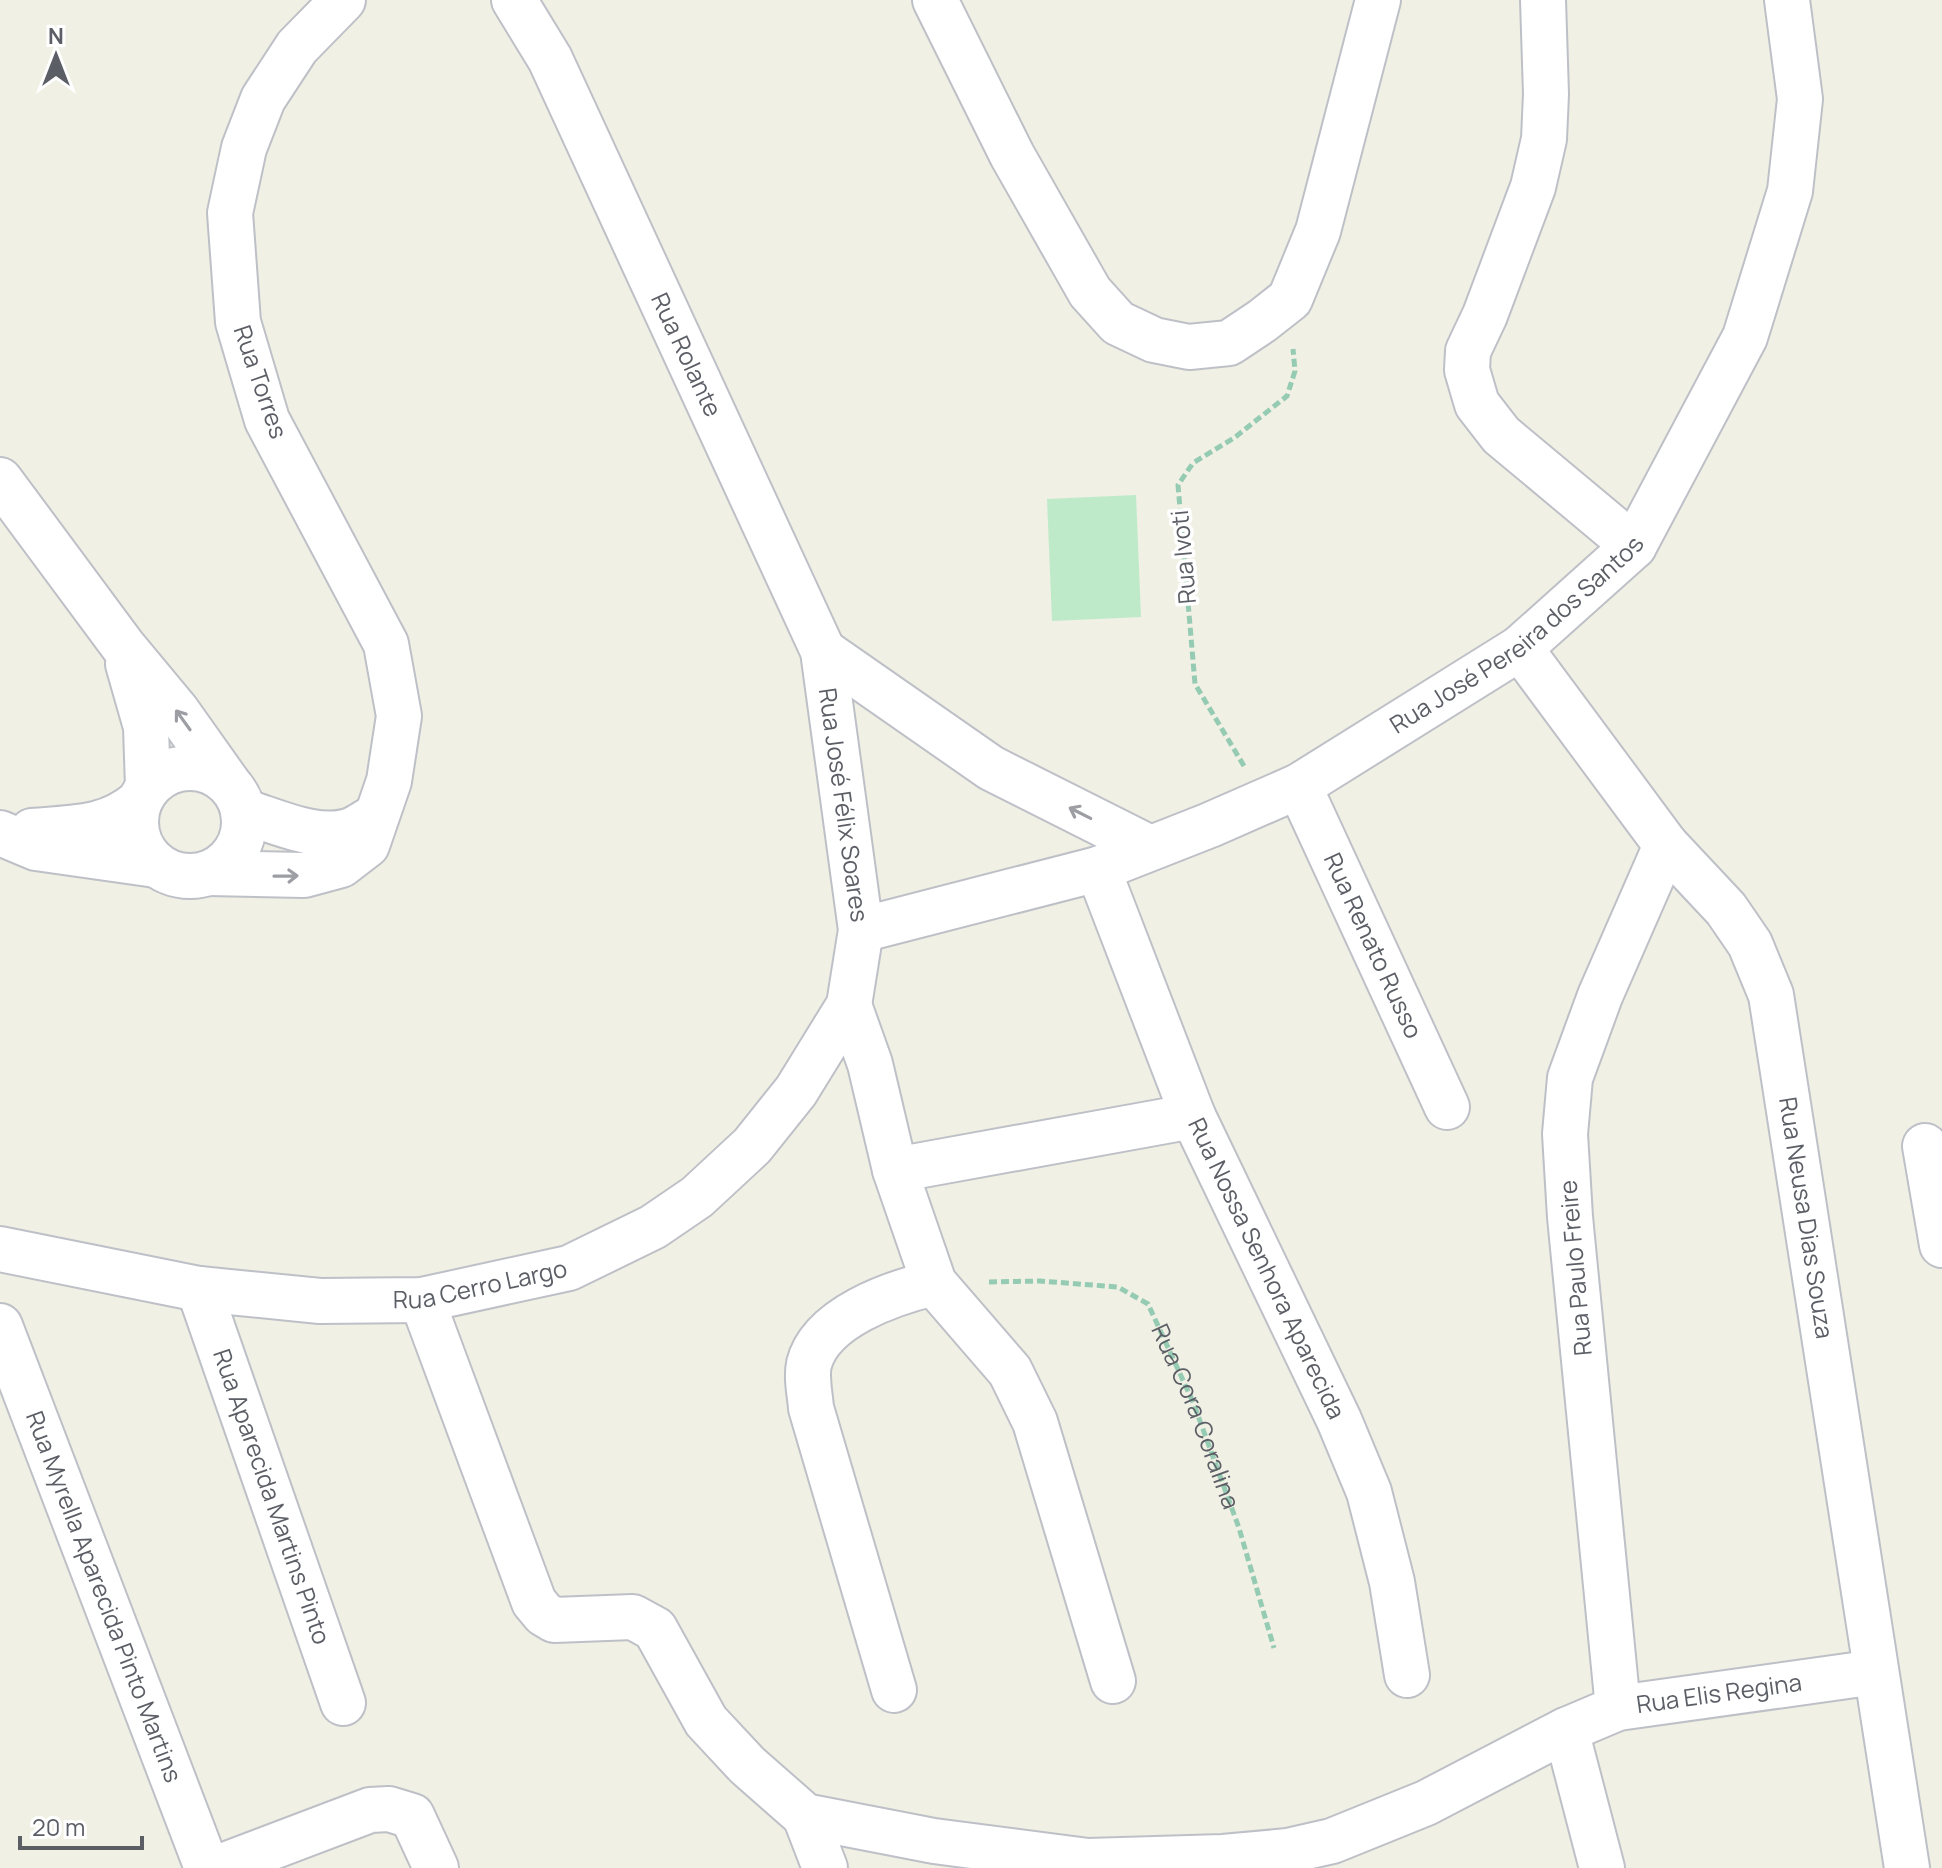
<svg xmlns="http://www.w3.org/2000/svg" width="1942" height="1868" font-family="Manrope,sans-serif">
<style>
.green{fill:#beeac9}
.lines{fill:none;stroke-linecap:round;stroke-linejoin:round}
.minor-casing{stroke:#bec0c7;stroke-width:48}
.path{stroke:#96cbb3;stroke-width:5;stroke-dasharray:8 4;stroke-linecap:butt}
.minor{stroke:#fff;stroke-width:44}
.oneway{stroke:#9d9ea3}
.labels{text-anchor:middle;stroke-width:7;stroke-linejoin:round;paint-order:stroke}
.street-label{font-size:24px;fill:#5c5e66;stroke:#fff}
</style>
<rect width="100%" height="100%" fill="#f0f0e4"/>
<path class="green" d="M1136,495l5,122 -89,4 -5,-122z"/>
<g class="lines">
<g class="minor-casing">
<g id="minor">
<path d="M935,0l77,155 78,137 28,31 36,17 35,7 40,-4 33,-22 28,-22 28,-68 60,-231"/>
<path d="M1543,0l3,94 -2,45 -11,48 -48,128 -17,36 -1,19 10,34 24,31 133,111"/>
<path d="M0,480l123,166 54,65 51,72"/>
<path id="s2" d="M1520,648l146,197 60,64 24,35 21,51 136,873"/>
<path d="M823,651l168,117 159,80"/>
<path d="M128,664l18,63 2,60"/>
<circle cx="190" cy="822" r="54"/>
<path id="s3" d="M1299,786l148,321"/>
<path d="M243,811c33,10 77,32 111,18 8,-4 15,-9 22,-13"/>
<path d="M32,831c42,-4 73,-1 107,-29"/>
<path d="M0,833l36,15 120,17"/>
<path id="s4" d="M1098,869l95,247 146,304 30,72 23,90 15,93"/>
<path d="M208,873l96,2 37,-10 26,-20 22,-64 10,-65 -13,-72 -119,-224 -29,-98 -8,-109 14,-65 19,-49 34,-52 46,-47"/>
<path id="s5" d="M861,930l237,-61 112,-44 89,-39 221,-138 114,-102 111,-209 45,-146 10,-92 -13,-99"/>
<path d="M849,1005l21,59 25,106 39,113 76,88 25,51 78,259"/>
<path d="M1925,1146l17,99"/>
<path d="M895,1170l298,-54"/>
<path id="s6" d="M0,1249l199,40 121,12 102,-1 147,-32 84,-41 44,-30 55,-51 44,-55 53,-86 12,-75 -38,-279 -273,-592 -36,-59"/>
<path id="s7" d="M199,1289l144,414"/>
<path id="s8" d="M422,1300l112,302 10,12 10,6 79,-3 22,12 51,92 41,44 58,51 129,25 154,20 135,-4 65,-6 44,-10 94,-38 140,-73 52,-22 258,-36"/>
<path id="s9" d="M0,1326l207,542"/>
<path d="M894,1690l-83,-282c-1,-14 -5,-30 -2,-44 12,-47 83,-71 125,-81"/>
<path d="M1618,1708l-48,-491 -5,-83 5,-56 30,-82 66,-151"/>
<path d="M1566,1730l36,138"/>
<path d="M805,1816l20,52"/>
<path d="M217,1868l153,-58 19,-1 23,7 24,52"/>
</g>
</g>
<g class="path">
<path d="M1244,766l-49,-82 -17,-199 15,-22 41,-25 53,-42 8,-25 -2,-22"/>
<path id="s1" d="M989,1282l51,-1 78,6 30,17 45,98 46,126 35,120"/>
</g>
<use href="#minor" class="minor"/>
</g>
<defs><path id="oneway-shaft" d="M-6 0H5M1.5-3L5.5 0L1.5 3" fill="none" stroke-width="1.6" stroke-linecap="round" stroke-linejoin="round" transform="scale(2)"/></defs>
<g class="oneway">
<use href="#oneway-shaft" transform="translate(183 720) rotate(-126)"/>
<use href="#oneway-shaft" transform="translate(1080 813) rotate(-153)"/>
<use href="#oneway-shaft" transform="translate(286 876) rotate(-1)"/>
</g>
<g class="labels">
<g class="street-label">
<text transform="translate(686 355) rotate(65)" y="8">Rua Rolante</text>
<text transform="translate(260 382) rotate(71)" y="8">Rua Torres</text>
<text transform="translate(1184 557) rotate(-95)" y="8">Rua Ivoti</text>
<text dy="8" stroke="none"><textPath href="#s5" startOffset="728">Rua José Pereira dos Santos</textPath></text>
<text transform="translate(843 805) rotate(82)" y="8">Rua José Félix Soares</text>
<text dy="8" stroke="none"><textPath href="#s3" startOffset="176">Rua Renato Russo</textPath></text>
<text dy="8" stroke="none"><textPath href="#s2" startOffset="656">Rua Neusa Dias Souza</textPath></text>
<text dy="8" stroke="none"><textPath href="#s4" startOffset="434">Rua Nossa Senhora Aparecida</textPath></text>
<text transform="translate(1576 1268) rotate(-95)" y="8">Rua Paulo Freire</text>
<text dy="8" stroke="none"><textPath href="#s6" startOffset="486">Rua Cerro Largo</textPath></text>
<text dy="8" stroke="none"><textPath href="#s1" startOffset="286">Rua Cora Coralina</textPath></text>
<text dy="8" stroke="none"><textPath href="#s7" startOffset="220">Rua Aparecida Martins Pinto</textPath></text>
<text dy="8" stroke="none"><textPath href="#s9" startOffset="290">Rua Myrella Aparecida Pinto Martins</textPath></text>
<text dy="8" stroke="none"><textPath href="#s8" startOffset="1646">Rua Elis Regina</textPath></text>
</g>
</g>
<g transform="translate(56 56)" stroke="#ffffff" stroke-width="6" paint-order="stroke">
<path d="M0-6L14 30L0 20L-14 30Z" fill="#5c5e66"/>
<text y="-12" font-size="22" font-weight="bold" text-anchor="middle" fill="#5c5e66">N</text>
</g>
<path d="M20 1836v12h122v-12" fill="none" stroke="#5c5e66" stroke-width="4"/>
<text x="32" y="1836" font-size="24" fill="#5c5e66" stroke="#ffffff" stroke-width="6" paint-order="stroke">20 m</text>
</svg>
